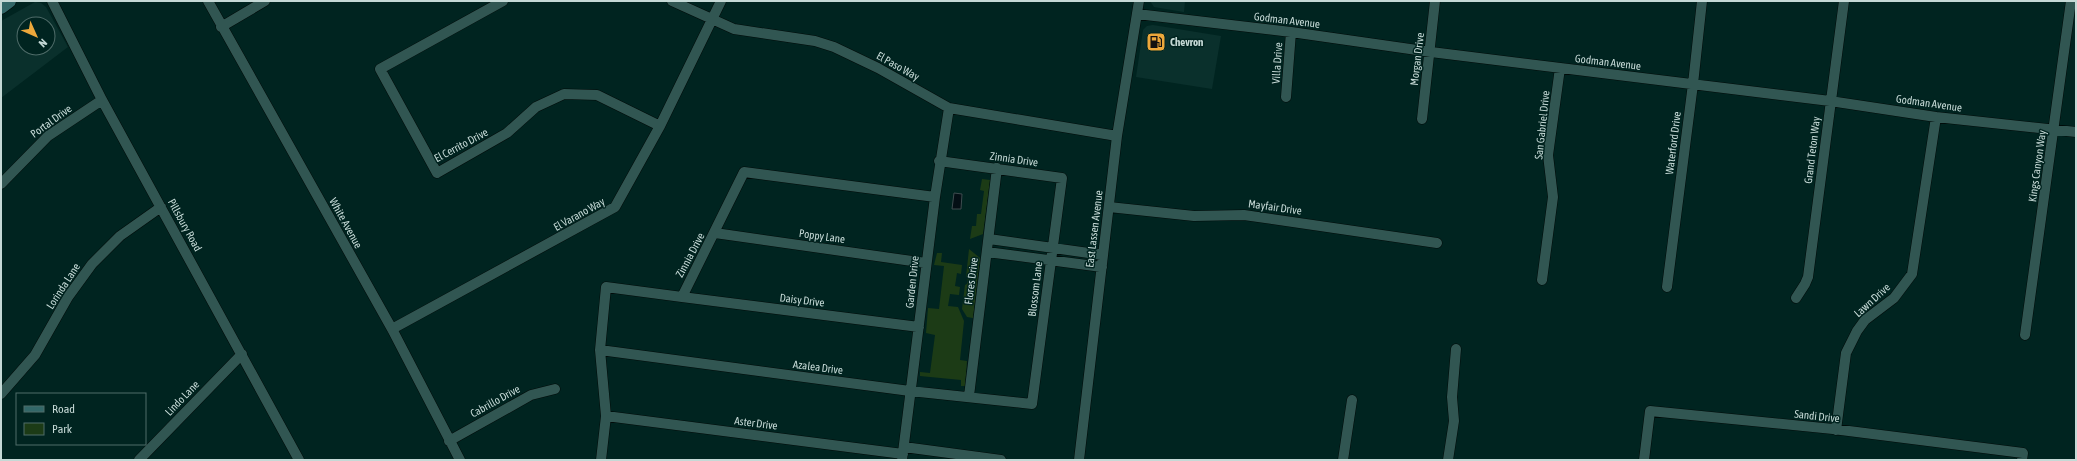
<svg xmlns="http://www.w3.org/2000/svg" width="2077" height="461" font-family="'Asap Condensed',sans-serif">
<style>
.built{fill:#0a302c;fill-rule:evenodd}
.green{fill:#1c3b16}
.water{fill:#040f15;stroke:#3e4c4f}
.lines{fill:none;stroke-linecap:round;stroke-linejoin:round}
.minor-casing{stroke:#000b09;stroke-width:11}
.secondary-casing{stroke:#000b09;stroke-width:15}
.minor{stroke:#315652;stroke-width:10}
.secondary{stroke:#326768;stroke-width:14}
.labels{text-anchor:middle;stroke-width:3;stroke-linejoin:round;paint-order:stroke}
.street-label{font-size:11px;fill:#c5d9d6;stroke:#002420}
.poi-label{font-size:11px;font-weight:bold;fill:#c5d9d6;stroke:#002420;text-anchor:start}
</style>
<rect width="100%" height="100%" fill="#002420"/>
<path class="built" d="M1150,1h35l-1,11 -30,-5z
M35,2l6,1 5,4 22,40 -67,51v-77zM24,24h24v24h-24z
M1153,25l68,11 -9,53 -76,-12 7,-47 4,-4z"/>
<path class="green" d="M982,179l8,1 -7,54 -13,5 2,-13h4l1,-12h4l3,-23 -4,-1z
M969,249l11,9 -7,60 -6,-1 -5,-8 3,-24 2,-1 1,-7h-2z
M937,253h5l-1,9 21,3 -1,9 -4,-1 -2,13 5,1 -1,8 -9,-1 -2,12 10,1 6,14 -4,39 7,1 -2,25h-4v-6l-41,-4v-4l10,1 5,-38 -9,-2 2,-25 11,1 5,-43 -10,-1z"/>
<path class="water" d="M954,193l8,1 -1,15h-9z"/>
<g class="lines">
<g class="minor-casing">
<path id="minor" d="M52,1l50,99 197,360
M208,1l184,328 68,131
M503,1l-123,68 57,104 70,-40 29,-26 28,-13 33,1 63,31
M672,1l62,28 81,12 19,6 44,21 71,40 168,28
M1137,14l154,18 140,20 399,49 106,16 140,15
M221,27l44,-26
M1286,97l5,-65
M1422,119l13,-118
M1,184l47,-48 54,-36
M1109,207l85,9 50,-1 193,28
M715,233l211,30
M989,239l114,16
M987,252l115,15
M1542,280l11,-83 -5,-42 12,-87
M1667,287l26,-203 9,-83
M682,297l237,30
M1796,298l9,-14 3,-7 36,-276
M392,329l223,-122 45,-81 61,-125
M2025,335l46,-334
M600,350l310,41 122,13 30,-226 -123,-17
M1,394l34,-39 33,-58 24,-33 28,-28 41,-29
M969,396l28,-228
M606,416l297,38
M1836,430l10,-77 11,-22 8,-11 29,-22 18,-24 24,-157
M449,441l82,-46 24,-6
M904,447l97,13
M139,460l103,-106
M601,460l5,-44 -6,-66 6,-63 76,10 62,-125 191,25
M902,460l33,-263 14,-89
M1079,460l38,-324 22,-135
M1343,460l9,-60
M1448,460l6,-39 -2,-24 4,-48
M1644,460l6,-49 183,18 190,24 -1,7"/>
</g>
<g class="secondary-casing">
<path id="secondary" d="M1,7l8,-6"/>
</g>
<use href="#minor" class="minor"/>
<use href="#secondary" class="secondary"/>
</g>
<defs>
<g id="fuel-square" transform="scale(1)"><rect x="-9" y="-9" width="18" height="18" rx="4" fill="#eda83b" stroke="#002420"/><path d="M-5.5-6h7V0h2V4h1.3V-2.5L3-4.5l.8-.8L6-3V5H2.5V1h-1V6h-7ZM-4.2-4.7v3.2H.2V-4.7Z" fill="#111"/></g>
</defs>
<g fill-rule="evenodd">
<use href="#fuel-square" x="1156" y="42"/>
</g>
<g class="labels">
<g class="street-label">
<text transform="translate(1287 20) rotate(7)" y="4">Godman Avenue</text>
<text transform="translate(1417 59) rotate(-83)" y="4">Morgan Drive</text>
<text transform="translate(1608 62) rotate(7)" y="4">Godman Avenue</text>
<text transform="translate(1277 63) rotate(-86)" y="4">Villa Drive</text>
<text transform="translate(898 66) rotate(29)" y="4">El Paso Way</text>
<text transform="translate(1929 103) rotate(8)" y="4">Godman Avenue</text>
<text transform="translate(51 121) rotate(-36)" y="4">Portal Drive</text>
<text transform="translate(1542 125) rotate(-84)" y="4">San Gabriel Drive</text>
<text transform="translate(1673 143) rotate(-83)" y="4">Waterford Drive</text>
<text transform="translate(461 145) rotate(-28)" y="4">El Cerrito Drive</text>
<text transform="translate(1812 150) rotate(-83)" y="4">Grand Teton Way</text>
<text transform="translate(1014 159) rotate(8)" y="4">Zinnia Drive</text>
<text transform="translate(2037 166) rotate(-82)" y="4">Kings Canyon Way</text>
<text transform="translate(1275 207) rotate(8)" y="4">Mayfair Drive</text>
<text transform="translate(579 214) rotate(-29)" y="4">El Varano Way</text>
<text transform="translate(346 223) rotate(61)" y="4">White Avenue</text>
<text transform="translate(185 225) rotate(61)" y="4">Pillsbury Road</text>
<text transform="translate(1094 229) rotate(-83)" y="4">East Lassen Avenue</text>
<text transform="translate(822 236) rotate(8)" y="4">Poppy Lane</text>
<text transform="translate(690 255) rotate(-62)" y="4">Zinnia Drive</text>
<text transform="translate(971 281) rotate(-83)" y="4">Flores Drive</text>
<text transform="translate(912 282) rotate(-84)" y="4">Garden Drive</text>
<text transform="translate(63 286) rotate(-57)" y="4">Lorinda Lane</text>
<text transform="translate(1035 289) rotate(-83)" y="4">Blossom Lane</text>
<text transform="translate(802 300) rotate(7)" y="4">Daisy Drive</text>
<text transform="translate(1872 300) rotate(-42)" y="4">Lawn Drive</text>
<text transform="translate(818 367) rotate(7)" y="4">Azalea Drive</text>
<text transform="translate(182 398) rotate(-46)" y="4">Lindo Lane</text>
<text transform="translate(495 401) rotate(-29)" y="4">Cabrillo Drive</text>
<text transform="translate(1817 416) rotate(6)" y="4">Sandi Drive</text>
<text transform="translate(756 423) rotate(7)" y="4">Aster Drive</text>
</g>
<g class="poi-label">
<text x="1170" y="46">Chevron</text>
</g>
</g>
<rect width="2077" height="461" fill="none" stroke="#c5d9d6" stroke-width="4"/>
<rect x="16" y="393" width="130" height="52" fill="#002420" stroke="#4f6c69"/>
<rect x="24" y="406" width="20" height="6" fill="#326768" stroke="#4f6c69"/>
<text x="52" y="413" font-size="12" fill="#c5d9d6">Road</text>
<rect x="24" y="423" width="20" height="12" fill="#1c3b16" stroke="#4f6c69"/>
<text x="52" y="433" font-size="12" fill="#c5d9d6">Park</text>
<g transform="translate(36 36) rotate(135)"><circle r="19" fill="#002420" stroke="#4f6c69"/>
<path d="M0-3L7 15L0 10L-7 15Z" fill="#eda83b"/>
<text y="-6" font-size="11" font-weight="bold" text-anchor="middle" fill="#c5d9d6">N</text>
</g>
</svg>
